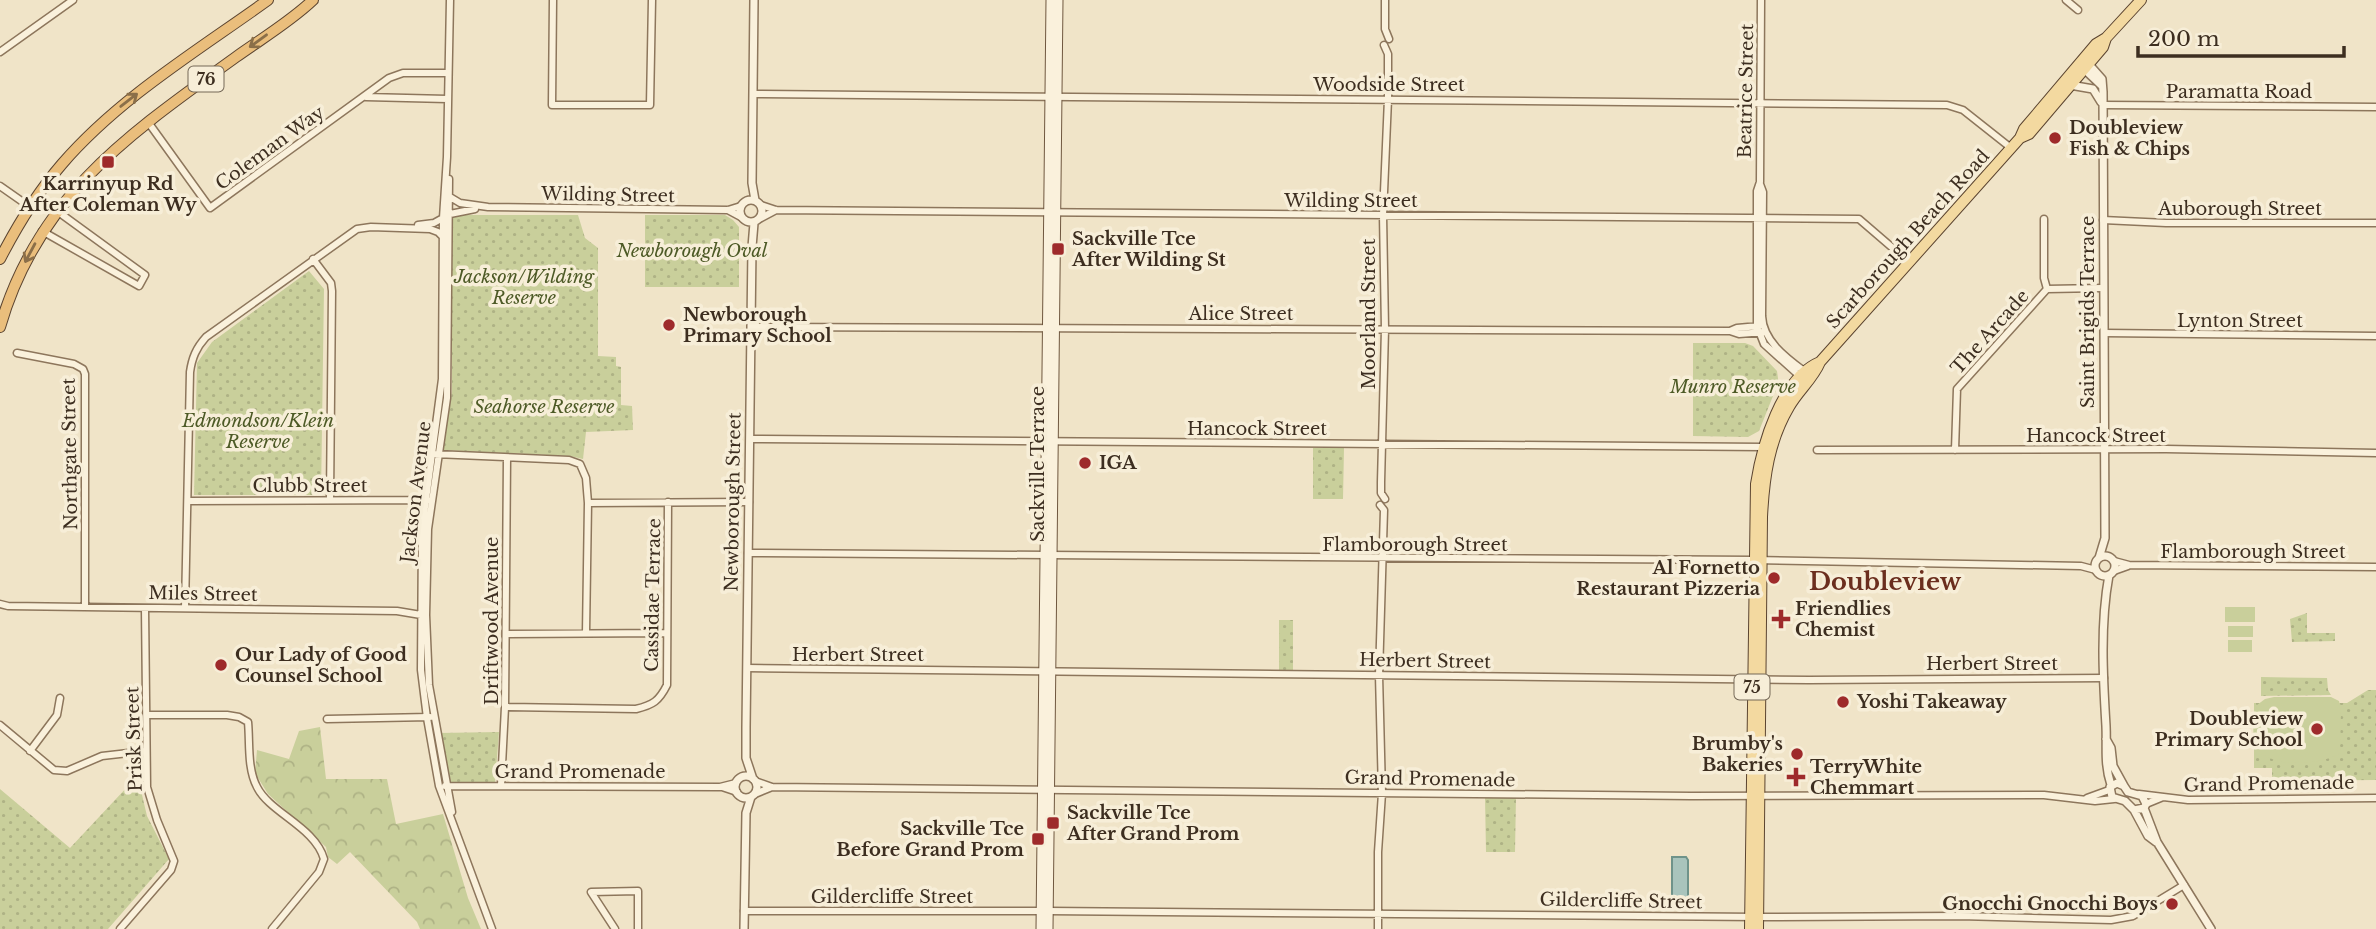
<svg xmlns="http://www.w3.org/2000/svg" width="2376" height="929" font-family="'Libre Baskerville',serif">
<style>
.grass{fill:url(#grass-dots)}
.forest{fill:url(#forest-crowns)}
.pitch{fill:#c9cf9b}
.water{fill:#a9c4bc;stroke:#6f938a;stroke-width:2}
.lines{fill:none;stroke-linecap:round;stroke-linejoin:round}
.minor-casing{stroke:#8d765c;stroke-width:9}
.tertiary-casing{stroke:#8d765c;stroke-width:10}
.secondary-casing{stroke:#6f573f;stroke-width:11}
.primary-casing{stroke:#5b4430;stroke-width:12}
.trunk-casing{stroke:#5b4430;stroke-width:12}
.minor{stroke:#faf1dc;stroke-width:6}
.tertiary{stroke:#faf1dc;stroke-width:7}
.secondary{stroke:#faf1dc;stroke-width:9}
.primary{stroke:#f3d9a0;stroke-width:10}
.trunk{stroke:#eabe7c;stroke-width:10}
.oneway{stroke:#8b6f49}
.poi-dot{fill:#9e2a2b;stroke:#f7eed8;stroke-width:2.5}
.labels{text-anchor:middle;stroke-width:7;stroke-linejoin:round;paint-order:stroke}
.shield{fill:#f7eed8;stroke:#756857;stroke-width:2}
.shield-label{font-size:16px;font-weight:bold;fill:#3d2e20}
.street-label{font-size:18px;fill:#3d2e20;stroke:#f7eed8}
.poi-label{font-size:18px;font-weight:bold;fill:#3d2e20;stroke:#f7eed8;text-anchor:start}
.park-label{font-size:18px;font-style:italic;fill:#4d5a26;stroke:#f7eed8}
.district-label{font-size:24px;font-weight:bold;fill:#6b2e1e;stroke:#f7eed8}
</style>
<defs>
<pattern id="grass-dots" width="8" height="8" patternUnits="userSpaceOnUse" patternTransform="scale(1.75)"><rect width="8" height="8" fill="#c9cf9b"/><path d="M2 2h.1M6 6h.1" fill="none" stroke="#aeb285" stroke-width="1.8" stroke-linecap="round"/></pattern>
<pattern id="forest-crowns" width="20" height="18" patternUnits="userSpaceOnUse" patternTransform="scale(1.75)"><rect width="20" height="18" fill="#c9cf9b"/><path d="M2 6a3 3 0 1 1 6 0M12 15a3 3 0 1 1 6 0" fill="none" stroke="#aeb285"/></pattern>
</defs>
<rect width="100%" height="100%" fill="#f0e4c8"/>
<path class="grass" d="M452,215h126l7,23 13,10v108l18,1v9l5,1v38l11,1 1,24 -47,2 -3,27 -13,-3 -127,-6 9,-59z
M645,215h80l8,5 6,7v60h-94z
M309,271l15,18 -3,206h-127l3,-132 15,-21z
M1693,343h52l8,3 24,25 2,15 -6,10 -14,35 -11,6 -55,-1z
M1313,448h31l-1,51h-30z
M2307,613v20h28v8l-43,1 -2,-23z
M1279,620h14v52h-14z
M2261,677l66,1 1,12 3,5 -70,1z
M2368,690h8v90l-104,1v-13h-18v-65h93z
M499,732l-4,51h-47l-10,-50z
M139,782l8,34 22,43 -61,70h-108v-140l70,59 59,-63z
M1485,797h31l-1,55h-29z"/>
<path class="forest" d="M320,727l6,52h61l9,45 47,-10 25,84 13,31h-61l-3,-7 -67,-70 -13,12 -9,-7 -2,-10 -58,-53 -13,-21 2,-23 32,9 10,-28z"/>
<path class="pitch" d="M2225,607h30v15h-30z
M2228,626h25v11h-25z
M2228,640h24v12h-24z
M2274,697h57l8,4 2,8 -1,44c-17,12 -69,16 -82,-4 -8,-12 -4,-31 -1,-44l8,-6z"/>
<path class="water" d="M1672,857h14l2,3v43h-16z"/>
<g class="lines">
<g class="minor-casing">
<path id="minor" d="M450,0l-3,157 -4,61 -1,161 -20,151 -1,140 6,48 12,68 53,143
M553,0l-1,105h98l2,-105
M1385,0v29l4,10
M1761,0l-1,182 -3,9v135l7,18 39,35
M2066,0l12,10
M1384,45l4,9v45l-5,116 2,114 -4,153v11l4,6
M0,52l73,-52
M754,94l1193,11 16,5 48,38
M366,97l81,2
M2103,105l273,2
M148,122l62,86 179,-130 14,-5h45
M449,179l-2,219 -19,131 -2,86 3,70 23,127
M1760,184l3,8 -1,124c1,26 26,43 46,58
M0,186l30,21
M450,197l10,6 28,4 240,3 13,-4
M761,205l15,5 1083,9 50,43
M728,210l13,7
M450,214l25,-5
M761,218l15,-8
M2044,219v59l3,11
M2103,220l63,3h210
M418,225l16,-2 9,-5
M42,231l97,55 6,-11 -88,-64
M313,259l18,24 1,8 -2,207
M752,327l978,4 9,3 25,-2
M1730,331l7,-3 22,-2
M2104,333l272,3
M17,353l57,11 9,5 2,5v233
M750,439l1013,8
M1817,450l349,-1 210,4
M1955,450l2,-61 90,-100 55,-1
M435,454l134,6 11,4 6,14 2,25 -2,130
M188,501l240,-1
M588,503l161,-1
M748,553l1006,7 327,6 15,4
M2114,561l15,4 247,2
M2114,571l14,-5
M0,604l8,2 389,5 24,4
M185,608l5,-236c2,-14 6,-24 16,-35l151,-108 14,-2 59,2 8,3 5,5
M506,634l161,-1
M747,668l1062,12 295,-2
M505,707l131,2c17,-4 23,-8 31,-24l1,-183
M147,715h80l12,2 9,5c2,21 -1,46 9,65 13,26 58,40 67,72l-5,13 -47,57
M327,719l103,-2
M0,725l54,45 13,1 35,-15 44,-5
M30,751l27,-36 3,-17
M755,781l17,6 919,9 353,-1 51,6 19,-2
M501,785l4,-78 2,-249
M445,786l275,1 16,-4
M722,787l15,5
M755,794l17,-7
M2139,794l49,6 188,-2
M2087,798l22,-8
M2146,804l17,-7
M744,911h297
M1048,911l710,6 202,-1 151,4 22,-4 51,-31
M120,929l51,-59 3,-9 -17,-41 -10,-33 -2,-179
M615,929l-24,-37 47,-1v38
M1378,929v-77l4,-59 -3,-118 5,-165 -4,-5"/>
</g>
<g class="tertiary-casing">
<path id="tertiary" d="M754,0l-2,183 3,17
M2086,61l16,18 1,13 2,446 -6,20
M2082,67l20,19
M2070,85l23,4 8,13
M740 211a11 11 0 1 1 22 0a11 11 0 1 1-22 0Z
M2095 566a10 10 0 1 1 20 0a10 10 0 1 1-20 0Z
M2109,575c-9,49 -6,102 -3,151 1,22 -2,38 5,59
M2106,739l5,9 2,18 11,20
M735 787a11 11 0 1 1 22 0a11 11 0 1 1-22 0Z
M753,779l-7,-21v-31l6,-480 2,-24
M2117,783l7,3 4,6 14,4 4,8 -2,4 -10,2 -9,-9 -13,-4 -2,-10z
M2144,808l13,34 54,87
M2134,810l14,26 8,6
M744,929l2,-116 5,-16"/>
</g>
<g class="secondary-casing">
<path id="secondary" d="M1041,929l10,-929
M1048,929l10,-929"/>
</g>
<g class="primary-casing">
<path id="primary" d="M2020,138l9,-4 74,-87 3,-9
M1750,929l6,-445c6,-38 25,-106 64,-122
M1758,929l4,-412c2,-40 7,-76 27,-110 9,-16 24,-28 31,-45l200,-224 4,-9 72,-85 10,-6 35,-38"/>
</g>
<g class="trunk-casing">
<path id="trunk" d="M0,259c17,-33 37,-66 62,-95 57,-66 135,-113 206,-164
M0,327c38,-132 131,-194 236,-270 25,-18 54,-35 77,-57"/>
</g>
<use href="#minor" class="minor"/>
<use href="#tertiary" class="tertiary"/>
<use href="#secondary" class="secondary"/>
<use href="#primary" class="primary"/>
<use href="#trunk" class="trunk"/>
</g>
<defs><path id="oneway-shaft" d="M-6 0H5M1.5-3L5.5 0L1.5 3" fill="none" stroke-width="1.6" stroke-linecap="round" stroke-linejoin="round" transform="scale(1.75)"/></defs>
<g class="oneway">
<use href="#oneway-shaft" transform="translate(258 41) rotate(144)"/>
<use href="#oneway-shaft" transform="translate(129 100) rotate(-38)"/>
<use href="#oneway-shaft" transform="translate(30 253) rotate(118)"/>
</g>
<g class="poi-dot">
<circle cx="2055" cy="138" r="7"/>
<rect x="101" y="155" width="14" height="14" rx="3.5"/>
<rect x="1051" y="242" width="14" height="14" rx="3.5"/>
<circle cx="669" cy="325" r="7"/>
<circle cx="1085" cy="463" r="7"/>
<circle cx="1774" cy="578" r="7"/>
<path d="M1777.5 608.5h7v7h7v7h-7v7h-7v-7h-7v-7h7z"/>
<circle cx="221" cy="665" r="7"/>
<circle cx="1843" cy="702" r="7"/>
<circle cx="2317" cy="729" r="7"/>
<circle cx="1797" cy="754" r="7"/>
<path d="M1792.5 766.5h7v7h7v7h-7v7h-7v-7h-7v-7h7z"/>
<rect x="1046" y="816" width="14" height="14" rx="3.5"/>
<rect x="1031" y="832" width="14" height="14" rx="3.5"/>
<circle cx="2172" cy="904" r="7"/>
</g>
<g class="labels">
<g class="shield">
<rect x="188.5" y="66.5" width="35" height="25" rx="5"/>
<rect x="1734.5" y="674.5" width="35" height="25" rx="5"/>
</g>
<g class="shield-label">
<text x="206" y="85">76</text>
<text x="1752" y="693">75</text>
</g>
<g class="street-label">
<text x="1389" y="91">Woodside Street</text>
<text transform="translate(1746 91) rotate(-89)" y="6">Beatrice Street</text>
<text x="2239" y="98">Paramatta Road</text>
<text transform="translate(270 148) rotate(-36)" y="6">Coleman Way</text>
<text transform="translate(608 195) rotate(1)" y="6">Wilding Street</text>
<text x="1351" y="207">Wilding Street</text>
<text x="2240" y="215">Auborough Street</text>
<text transform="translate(1908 239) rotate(-48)" y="6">Scarborough Beach Road</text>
<text transform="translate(2088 312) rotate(-90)" y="6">Saint Brigids Terrace</text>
<text x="1241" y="320">Alice Street</text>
<text transform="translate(1369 314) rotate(-90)" y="6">Moorland Street</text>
<text x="2240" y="327">Lynton Street</text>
<text transform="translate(1990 332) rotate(-48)" y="6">The Arcade</text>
<text x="1257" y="435">Hancock Street</text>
<text x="2096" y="442">Hancock Street</text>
<text transform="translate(70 454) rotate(-91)" y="6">Northgate Street</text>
<text transform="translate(1038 464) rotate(-90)" y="6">Sackville Terrace</text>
<text x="310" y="492">Clubb Street</text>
<text transform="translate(416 492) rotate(-83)" y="6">Jackson Avenue</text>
<text transform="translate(733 502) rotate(-89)" y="6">Newborough Street</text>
<text x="1415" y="551">Flamborough Street</text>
<text x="2253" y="558">Flamborough Street</text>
<text transform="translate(203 594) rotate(1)" y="6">Miles Street</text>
<text transform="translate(653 595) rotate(-89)" y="6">Cassidae Terrace</text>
<text transform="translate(492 621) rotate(-90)" y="6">Driftwood Avenue</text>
<text x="858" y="661">Herbert Street</text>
<text transform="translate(1425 661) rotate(1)" y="6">Herbert Street</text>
<text x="1992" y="670">Herbert Street</text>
<text transform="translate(134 739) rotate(-92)" y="6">Prisk Street</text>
<text x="580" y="778">Grand Promenade</text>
<text transform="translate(1430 779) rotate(1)" y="6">Grand Promenade</text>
<text transform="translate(2269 784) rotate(-1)" y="6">Grand Promenade</text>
<text x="892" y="903">Gildercliffe Street</text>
<text transform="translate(1621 901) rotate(1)" y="6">Gildercliffe Street</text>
</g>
<g class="poi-label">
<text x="2069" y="134">Doubleview<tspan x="2069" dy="21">Fish &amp; Chips</tspan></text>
<text x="108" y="190" text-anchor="middle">Karrinyup Rd<tspan x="108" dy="21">After Coleman Wy</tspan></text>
<text x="1072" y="245">Sackville Tce<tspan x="1072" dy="21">After Wilding St</tspan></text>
<text x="683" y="321">Newborough<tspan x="683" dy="21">Primary School</tspan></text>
<text x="1099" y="469">IGA</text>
<text x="1760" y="574" text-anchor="end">Al Fornetto<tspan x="1760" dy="21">Restaurant Pizzeria</tspan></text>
<text x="1795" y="615">Friendlies<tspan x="1795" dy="21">Chemist</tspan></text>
<text x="235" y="661">Our Lady of Good<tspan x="235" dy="21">Counsel School</tspan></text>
<text x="1857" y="708">Yoshi Takeaway</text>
<text x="2303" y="725" text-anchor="end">Doubleview<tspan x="2303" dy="21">Primary School</tspan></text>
<text x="1783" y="750" text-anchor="end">Brumby's<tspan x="1783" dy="21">Bakeries</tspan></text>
<text x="1810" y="773">TerryWhite<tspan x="1810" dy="21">Chemmart</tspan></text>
<text x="1067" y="819">Sackville Tce<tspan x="1067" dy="21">After Grand Prom</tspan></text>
<text x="1024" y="835" text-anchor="end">Sackville Tce<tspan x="1024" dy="21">Before Grand Prom</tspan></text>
<text x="2158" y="910" text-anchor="end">Gnocchi Gnocchi Boys</text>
</g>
<g class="park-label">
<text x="692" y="257">Newborough Oval</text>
<text x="524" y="283">Jackson/Wilding<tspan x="524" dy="21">Reserve</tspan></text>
<text x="1733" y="393">Munro Reserve</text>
<text x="544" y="413">Seahorse Reserve</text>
<text x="258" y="427">Edmondson/Klein<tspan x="258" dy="21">Reserve</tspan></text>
</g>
<g class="district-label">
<text x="1885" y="590">Doubleview</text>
</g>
</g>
<path d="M2138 46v10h206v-10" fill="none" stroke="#3d2e20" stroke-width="3.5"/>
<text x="2148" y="46" font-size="21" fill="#3d2e20" stroke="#f7eed8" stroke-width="5" paint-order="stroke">200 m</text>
</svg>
